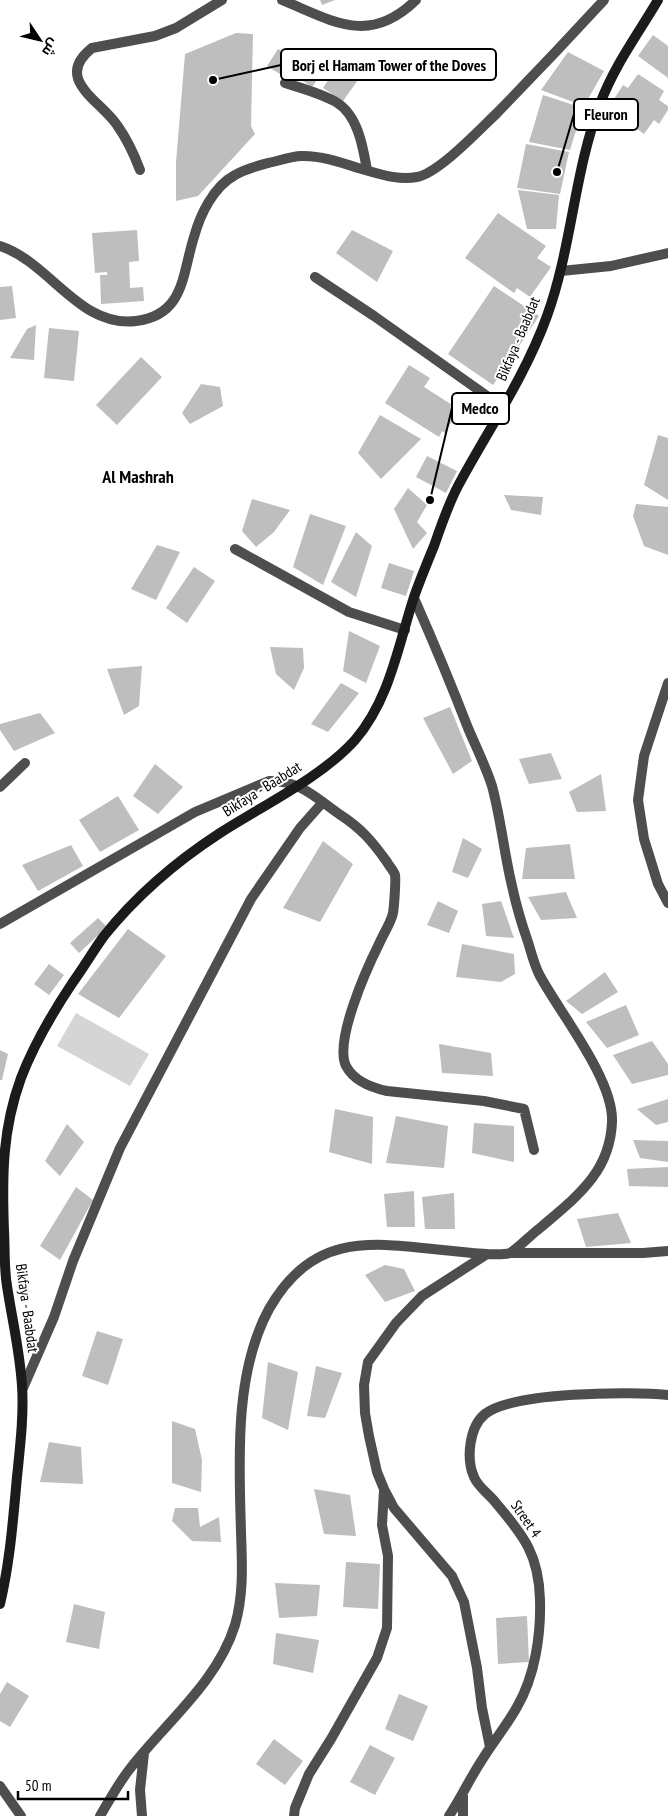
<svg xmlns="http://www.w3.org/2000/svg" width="668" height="1816" font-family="'PT Sans Narrow',Cairo,sans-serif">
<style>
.green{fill:#d5d5d5}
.building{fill:#bebebe}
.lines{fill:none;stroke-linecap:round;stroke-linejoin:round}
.minor{stroke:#4e4e4e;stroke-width:10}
.tertiary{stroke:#4e4e4e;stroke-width:10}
.secondary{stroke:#1b1b1b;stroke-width:10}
.labels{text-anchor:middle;stroke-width:4;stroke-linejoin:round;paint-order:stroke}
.street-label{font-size:15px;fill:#000;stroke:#fff}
.quarter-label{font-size:18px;font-weight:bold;fill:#000;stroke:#fff}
.leader{fill:none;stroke:#000;stroke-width:2}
.callout-dot{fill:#000;stroke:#fff;stroke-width:2}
.callout{fill:#fff;stroke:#000;stroke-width:2}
.callout-label{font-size:16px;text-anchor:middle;font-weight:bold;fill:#000}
</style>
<rect width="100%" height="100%" fill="#fff"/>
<path class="green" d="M76,1013l73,41 -19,32 -73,-40z"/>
<path class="building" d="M320,0h15l-13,5z
M236,33l17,1 -2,92 4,8 -57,62 -22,5v-39l9,-108z
M653,35l15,11v32l-30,-22z
M278,49l16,9 -11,18 -16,-10z
M568,52l36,19 -20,35 -43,-16z
M308,53l19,13 -15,21 -18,-12z
M337,66l21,14 -15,21 -20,-13z
M638,74l26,17 -5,9 9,6v4l-9,14 -5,-4 -10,14 -15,-11 3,-3 -8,-5 4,-6 -14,-10 9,-14 5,3z
M543,95l40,13 -13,42 -41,-8z
M526,144l43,8 -9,42 -43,-6z
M518,190l41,5 -3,34h-29z
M498,213l48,33 -9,12 14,9 -21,30 -13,-9 -3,5 -49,-35z
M137,230l2,31 -10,1 1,26 13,-1 1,14 -43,3 -1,-29h7v-3l-12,1 -3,-40z
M352,230l41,21 -16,31 -41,-29z
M12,286l4,32 -16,2v-33z
M494,286l45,30 -46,69 -45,-31z
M36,325l-2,35 -24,-2 17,-29z
M49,328l30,3 -5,50 -30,-3z
M141,357l21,20 -45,48 -21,-20z
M409,365l21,13 -6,9 33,21 -2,4 2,1 -12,20 -3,-2 -3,6 -54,-34z
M201,384l19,3 3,19 -33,18 -8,-11z
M380,415l41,24 -40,40 -23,-26z
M658,435l10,3v62l-24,-15z
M427,456l30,15 -11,22 -30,-16z
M408,488l19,17 -10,17 10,11 -14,16 -19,-40z
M504,495l39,2 -2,18 -30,-5z
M252,499l38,11 -16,22 -18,15 -14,-16z
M636,504l32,3v48l-24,-9 -11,-30z
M310,514l36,12 -23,59 -30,-18z
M356,532l16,14 -16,51 -25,-15z
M157,545l23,7 -24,48 -25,-11z
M389,563l25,8 -8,25 -25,-8z
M194,567l21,14 -28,42 -21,-15z
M349,631l31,15 -14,37 -23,-12z
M270,647l33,1 1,20 -10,22 -18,-16z
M142,666l-3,40 -15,9 -17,-46z
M341,683l18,10 -31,39 -17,-8z
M450,707l22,54 -19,13 -30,-56z
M40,713l15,20 -41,18 -14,-21v-6z
M551,753l11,26 -33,5 -10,-25z
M155,764l28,23 -25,27 -25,-18z
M601,774l5,37 -29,1 -8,-20z
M118,796l21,34 -39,22 -21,-32z
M463,838l19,11 -14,29 -16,-6z
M323,841l30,23 -33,58 -37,-14z
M570,844l5,35h-53l4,-31z
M71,845l12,21 -45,25 -16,-26z
M566,892l11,26 -36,2 -13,-23z
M438,901l20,10 -9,22 -22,-8z
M501,901l13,37 -28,-2 -4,-32z
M98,918l9,9 -28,26 -9,-10z
M128,929l38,27 -47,62 -41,-24z
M462,944l52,10 1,20 -14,8 -45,-5z
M49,964l15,11 -15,20 -15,-11z
M605,972l13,20 -36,22 -16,-13z
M626,1005l13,30 -32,13 -21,-26z
M652,1041l16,23v11l-36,9 -19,-29z
M439,1044l52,9 2,23 -51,-3z
M0,1050l8,4 -6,26h-2z
M668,1099v23l-12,3 -19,-16z
M335,1109l38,8 -1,47 -43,-12z
M396,1116l52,10 -4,42 -58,-5z
M474,1123l40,3v36l-42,-9z
M67,1124l17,18 -24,34 -15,-15z
M633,1140l35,1v21l-28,-4z
M668,1167v20l-39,-1 -2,-17z
M76,1187l17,13 -33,60 -20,-14z
M414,1191l1,36h-28l-3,-33z
M454,1193l1,36h-30l-3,-32z
M618,1213l13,30 -45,4 -9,-28z
M385,1265l19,4 11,22 -30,11 -20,-27z
M97,1331l26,8 -15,46 -26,-9z
M268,1362l30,10 -10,58 -26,-12z
M316,1366l26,7 -17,45 -18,-2z
M172,1421l23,8 7,31 -1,32 -29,-9z
M49,1442l32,5 2,37 -43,-2z
M314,1489l36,6 6,41 -32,-2z
M175,1508h23l2,19 19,-10 2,25 -29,-1 -20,-20z
M346,1562l34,2 -2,45 -35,-2z
M275,1583l45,2 -3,31 -38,2z
M74,1604l31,8 -6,37 -33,-7z
M527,1616l2,46 -31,2 -2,-46z
M276,1633l43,7 -6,33 -40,-9z
M7,1682l22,14 -19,31 -10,-6v-27z
M399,1694l29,12 -15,35 -28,-12z
M274,1739l29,22 -18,24 -29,-21z
M370,1745l25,13 -20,37 -25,-13z"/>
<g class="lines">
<path class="minor" d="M282,0c51,21 87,46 134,0
M285,83c16,5 35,10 51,19 22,13 27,45 31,68
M140,170c-6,-16 -13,-31 -23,-45 -17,-25 -64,-46 -25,-77l63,-12 21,-8 46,-28
M561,271l50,-5 57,-13
M315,277l59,39 130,92
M235,549l114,63 56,18
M668,683l-24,73 -6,44 6,39 14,45 10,19
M0,787l25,-24
M0,924l195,-112 74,-31c30,-1 47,17 70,33 22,14 33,27 48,48 2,4 7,9 8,13 1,4 -1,33 -2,38 -2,10 -10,21 -14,31 -12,24 -45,97 -33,122 8,15 27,22 41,25l97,10 40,8 10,41
M510,1253h133l25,-2
M487,1254l-65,42 -26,27 -28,39 -4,23 1,28 4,23 8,36 7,17 10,19 58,68 12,26 13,66 5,40 8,39
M23,1388l31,-71 19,-56 47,-113 131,-249 49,-71 23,-26
M0,1786l21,30
M100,1816c9,-15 18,-32 29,-46 36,-47 88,-87 106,-145 9,-31 7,-62 6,-93 -2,-71 -7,-159 28,-223 48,-84 113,-64 194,-57 10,1 37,4 47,1 6,-3 23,-20 30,-25 36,-31 70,-55 72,-106 2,-42 -52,-109 -72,-146 -6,-11 -9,-25 -13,-37 -6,-17 -11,-35 -15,-53 -8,-33 -11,-67 -20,-100 -6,-19 -16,-39 -24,-58 -17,-44 -35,-87 -54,-130
M142,1816l-2,-26 4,-37
M294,1816l1,-8 14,-34 22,-35 46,-81 10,-30 1,-72 -6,-31 2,-35
M449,1816c12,-18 21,-38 33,-56 11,-18 25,-35 35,-53 18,-31 24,-72 23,-107 -1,-45 -16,-64 -44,-97 -6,-8 -18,-16 -22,-26 -8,-18 -5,-50 11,-63 27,-22 147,-23 183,-19
M463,1816v-21"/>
<path class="tertiary" d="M0,246c50,16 79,82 136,75 49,-6 46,-47 58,-84 6,-22 19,-50 41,-62 10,-6 22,-9 33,-12 10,-2 21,-6 32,-7 19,-1 40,6 58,12 19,5 39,13 59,9 22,-4 63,-48 80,-64 36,-37 72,-75 107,-113"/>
<path class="secondary" d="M0,1604c10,-42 13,-84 17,-127 3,-30 7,-62 5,-91 -2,-34 -10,-67 -15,-100 -3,-18 -2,-37 -3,-55 -2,-54 -2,-101 17,-153 13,-34 32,-66 52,-96 11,-15 20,-31 31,-46 32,-40 73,-75 116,-103 42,-27 102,-56 135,-93 35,-41 43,-94 59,-143 6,-17 13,-34 20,-51 7,-20 14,-41 24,-60 30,-56 67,-109 89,-170 25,-69 27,-144 53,-212 14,-38 38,-70 58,-104"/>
</g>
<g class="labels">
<g class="street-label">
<text transform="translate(518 339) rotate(-67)" y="5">Bikfaya - Baabdat</text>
<text transform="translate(262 789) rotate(-32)" y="5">Bikfaya - Baabdat</text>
<text transform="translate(27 1308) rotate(82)" y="5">Bikfaya - Baabdat</text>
<text transform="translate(526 1519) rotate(55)" y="5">Street 4</text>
</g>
<g class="quarter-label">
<text x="138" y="483">Al Mashrah</text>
</g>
</g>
<path class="leader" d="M213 80L281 65M557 172L574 114M430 500L452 408"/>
<g class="callout-dot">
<circle cx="213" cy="80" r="5"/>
<circle cx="557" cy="172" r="5"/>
<circle cx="430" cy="500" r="5"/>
</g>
<g class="callout">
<rect x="281" y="49" width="215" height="31" rx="5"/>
<rect x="574" y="99" width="64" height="31" rx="5"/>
<rect x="452" y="393" width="57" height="31" rx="5"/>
</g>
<g class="callout-label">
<text x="389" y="71">Borj el Hamam Tower of the Doves</text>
<text x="606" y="120">Fleuron</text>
<text x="480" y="414">Medco</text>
</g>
<g transform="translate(40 40) rotate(125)" stroke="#ffffff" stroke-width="4" paint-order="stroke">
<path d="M0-4L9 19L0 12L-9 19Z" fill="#000000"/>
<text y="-8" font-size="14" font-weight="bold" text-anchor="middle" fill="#000000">ش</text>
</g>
<path d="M18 1791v8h110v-8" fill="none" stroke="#000000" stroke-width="2.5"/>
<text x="25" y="1791" font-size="15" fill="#000000" stroke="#ffffff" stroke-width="4" paint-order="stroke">50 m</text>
</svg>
